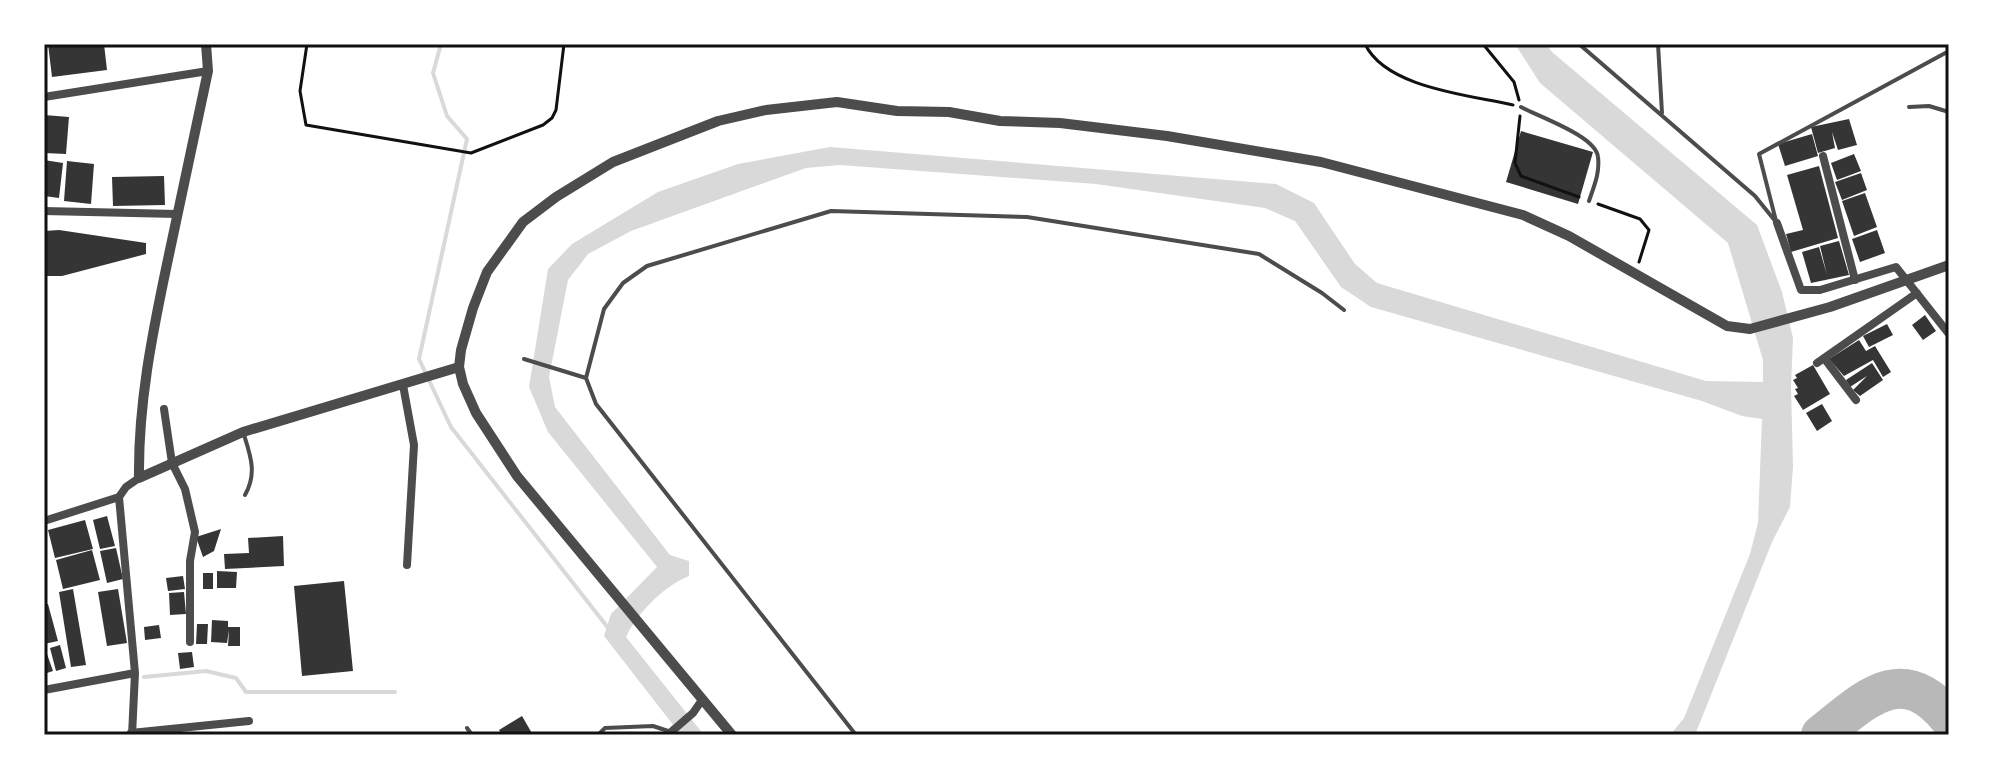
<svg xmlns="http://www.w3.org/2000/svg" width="1993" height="779" font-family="'Libre Baskerville',serif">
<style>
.water{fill:#d9d9d9}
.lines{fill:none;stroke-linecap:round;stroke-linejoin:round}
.stream{stroke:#d9d9d9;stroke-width:4}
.taxiway{stroke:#b8b8b8;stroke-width:40}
.building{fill:#353535}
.path{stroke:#111;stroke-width:3}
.service{stroke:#4c4c4c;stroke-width:4}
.minor{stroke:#4c4c4c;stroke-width:8}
.tertiary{stroke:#4c4c4c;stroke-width:10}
.neatline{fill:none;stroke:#111;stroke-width:3}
</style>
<rect width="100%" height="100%" fill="#fff"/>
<path class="water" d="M1515,44h31l6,8 205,173 25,67 11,46 -2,49 2,80 -3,40 -18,35 -77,193h-25l14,-17 66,-164 8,-31 4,-104 -20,-3 -40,-15 -331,-94 -30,-20 -46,-66 -30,-13 -169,-24 -256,-19 -34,3 -175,63 -43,23 -20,26 -19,97 6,30 115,148 19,6v15c-24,9 -52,37 -63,61l78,98h-23l-77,-99 7,-22 46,-47 -109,-135 -19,-45 19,-118 24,-25 86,-52 80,-28 92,-17 446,37 38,19 41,61 22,19 329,98 57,1v-22l-35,-117 -188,-160z"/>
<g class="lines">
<path class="stream" d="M441,44l-8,29 14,43 20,23 -48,220 32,68 158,202
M144,677l62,-6 30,7 10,14h149"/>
<path class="taxiway" d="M1821,735c44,-35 80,-75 128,-17"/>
</g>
<path class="building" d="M48,44h56l3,26 -55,7z
M44,115l25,2 -3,37 -22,-1z
M1849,119l8,26 -19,5 -6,-18 3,16 -17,5 -7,-26z
M1521,131l72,21 -15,52 -72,-22z
M1812,134l6,22 -33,10 -7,-22z
M1854,154l7,17 -24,9 -6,-17z
M44,160l19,3 -4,35 -15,-2z
M67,161l27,3 -3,40 -27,-3z
M1819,166l19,72 -47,14 -5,-18 17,-4 -16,-55z
M1861,173l6,17 -25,10 -7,-18z
M164,176l1,29 -52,1 -1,-29z
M1865,193l12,34 -23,9 -12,-35z
M59,230l87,13v11l-84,22h-18v-45z
M1877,230l8,23 -25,9 -8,-23z
M1839,241l10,34 -38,8 -9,-31 17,-5 8,28 -7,-29z
M1925,315l11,16 -13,9 -11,-15z
M1887,324l6,11 -24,12 -6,-11z
M1859,340l7,11 9,-5 16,26 -8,5 -10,-17 -29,16 -15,-17z
M1872,363l11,17 -23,16 -7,-6 14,-14 -17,11 -4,-7z
M1813,365l17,29 -27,16 -9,-14 4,-2 -3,-5 3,-1 -5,-8 4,-2 -2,-3z
M1822,404l10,17 -15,10 -11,-18z
M107,516l8,30 -15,3 -7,-29z
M85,520l8,29 -38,9 -7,-28z
M221,529l-7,22 -11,6 -7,-20z
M283,536l1,30 -59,3 -1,-15 25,-1 -1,-15z
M116,548l7,31 -16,4 -7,-32z
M92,550l8,30 -37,9 -7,-29z
M217,571l20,1 -1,16h-19z
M203,573h10v16h-10z
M183,576l2,13 -17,2 -2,-13z
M344,581l9,90 -51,5 -8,-90z
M73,589l13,76 -15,2 -12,-75z
M118,589l9,54 -20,3 -9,-54z
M184,592l2,22 -16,1 -1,-22z
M48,604l10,37 -14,3v-39z
M212,620l16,1v6h12v19h-12l1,-16 -2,13 -16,-1z
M197,624h11l-1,20h-11z
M159,625l2,13 -16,2 -1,-13z
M60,645l6,23 -10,3 -6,-23z
M192,652l2,15 -14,2 -2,-16z
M47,654l6,17 -9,3v-19z
M522,716l11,19h-31l-3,-5z"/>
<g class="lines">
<path class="path" d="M307,44l-7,47 6,34 165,28 72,-28 9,-7 4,-8 8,-66
M1365,44c21,44 104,51 148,61
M1483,44l31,38 5,18
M1520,116l-5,47 6,13 58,21
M1598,204l42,15 9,11 -10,32"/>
<path class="service" d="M1579,44l176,152 21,26
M1658,44l4,69
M1521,107c18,10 75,29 77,50 2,16 -4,29 -9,44
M1909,107l20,-1 20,6
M1776,221l-17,-67 190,-103
M524,359l62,19
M244,435c7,22 13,39 1,60
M467,728l5,7
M598,735l7,-7 48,-2 18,6
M856,735l-260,-331 -10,-26 18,-69 19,-26 24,-17 184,-55 196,6 232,37 63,39 22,17"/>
<path class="minor" d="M44,97l164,-26
M1823,156l32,124
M44,211l133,3
M1777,223l24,67h19l76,-23 53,67
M1824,358l32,42
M1817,363l100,-70
M403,385l11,60 -7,120
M164,409l8,54 13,26 10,43 -5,29v81
M44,521l75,-24
M44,690l91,-17
M131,733l118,-12
M132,735l3,-62 -16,-176 7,-10 13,-9
M671,735v-3l22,-19 9,-13"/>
<path class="tertiary" d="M206,44l2,27c-14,64 -27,129 -41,193 -15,71 -29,141 -28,214l104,-46 216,-65
M732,735l-215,-259 -41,-63 -13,-29 -4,-17 2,-17 12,-42 14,-36 36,-50 33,-25 57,-35 105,-41 48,-11 71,-8 60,9 52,1 51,9 60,2 107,13 154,26 202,53 46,21 158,90 23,3 80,-22 119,-42"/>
</g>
<rect width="1993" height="779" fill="none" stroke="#ffffff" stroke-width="92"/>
<rect x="46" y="46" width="1901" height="687" class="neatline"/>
</svg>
